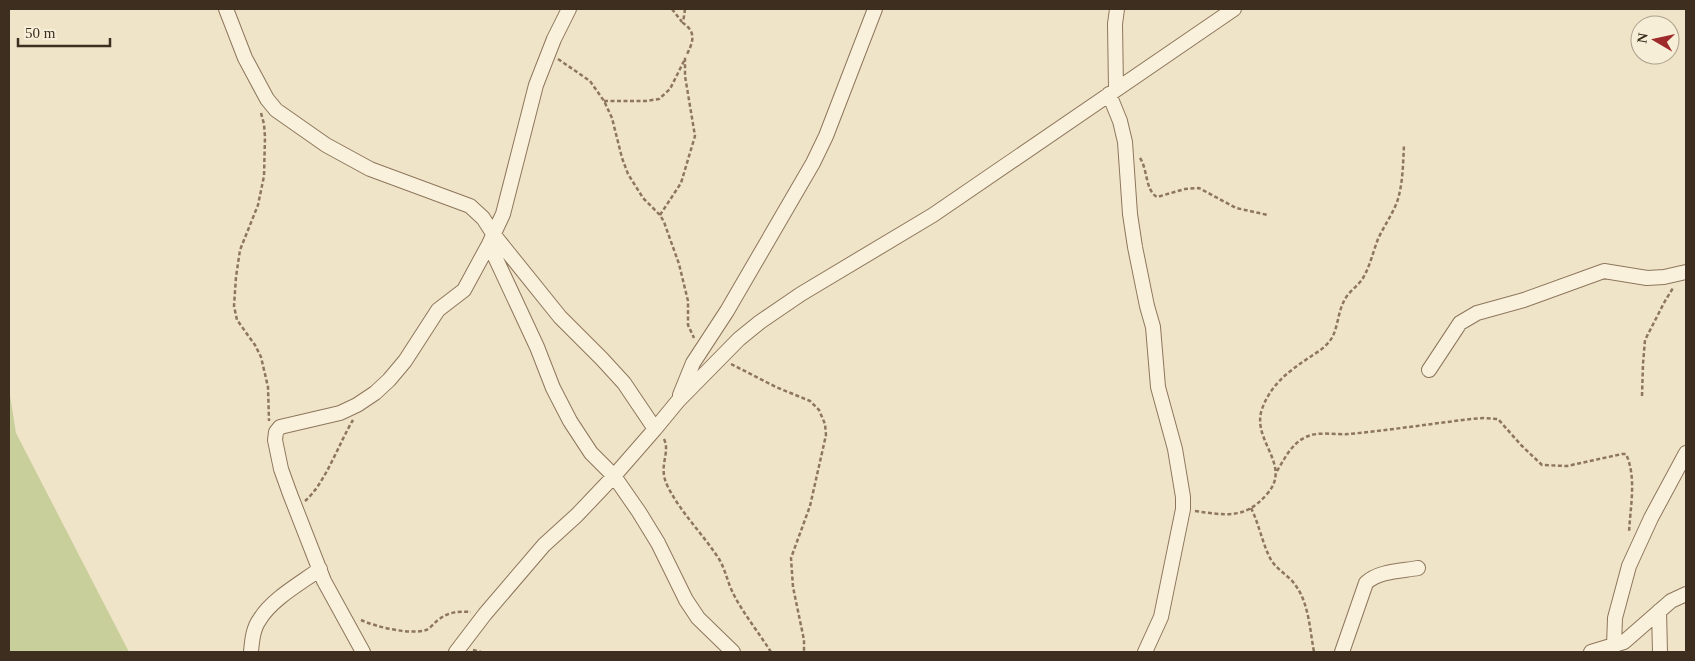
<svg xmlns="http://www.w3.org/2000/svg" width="1695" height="661" font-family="Georgia,serif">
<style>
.green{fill:#c9cf9b}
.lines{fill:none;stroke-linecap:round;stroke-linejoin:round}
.minor-casing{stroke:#8d765c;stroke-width:16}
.path{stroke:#8d765c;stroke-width:2.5;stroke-dasharray:4 2.5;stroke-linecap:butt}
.minor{stroke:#faf1dc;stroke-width:14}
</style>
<rect width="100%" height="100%" fill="#f0e4c8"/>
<path class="green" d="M9,389l7,44 113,219h-120z"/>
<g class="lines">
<g class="minor-casing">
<path id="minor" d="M226,9l19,49 22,41 9,11 50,35 44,24 100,37 13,12 11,17 66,82 42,42 22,24 31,46
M1116,89l-1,-65 2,-15
M1109,94l11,27 5,21 5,72 5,33 12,59 6,21 5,60 17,62 8,48v12l-22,108 -16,35
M489,244l48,103 16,41 17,33 21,32 23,23 25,36 19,31 28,57 12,18 35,34
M1429,370l31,-47 17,-10 47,-13 80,-29 43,7 17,-1 22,-5
M680,395l13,-32 34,-52 86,-148 13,-27 49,-127
M1659,611l1,41
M1614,646l1,-28 14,-52 22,-48 35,-65
M251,652c1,-11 2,-24 9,-33 12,-20 41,-36 60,-50
M363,652l-39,-71 -34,-87 -9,-25 -6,-29 1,-8 4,-5 60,-14 17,-8 18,-12 14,-13 16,-19 33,-51 26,-20 25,-46 14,-30 33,-129 18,-46 15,-30
M456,652l29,-38 59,-69 33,-30 37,-39 41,-47 23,-28 61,-62 21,-17 41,-28 132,-79 301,-206
M1342,652l24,-69c12,-12 36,-12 52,-15
M1591,652l33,-10 47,-41 15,-7"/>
</g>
<path class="path" d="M672,9l10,13
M685,9l-2,14c14,9 10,20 3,33
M558,59l32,22 14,20 8,17 10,40 6,16 15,24 17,17 4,7 15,42 9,37v24l6,13
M604,101h42l13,-2 11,-10 14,-28
M261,113l3,11 1,13 -1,39 -6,29 -18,45 -4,27 -2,29 3,14 18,25 6,12 7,30 1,34
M1140,158c8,12 5,32 17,39l28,-8 14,-1 37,20 32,7
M660,215l21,-32 14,-47 -10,-60v-19
M731,364l45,23 34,14 9,9 6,14 1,11 -16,71 -19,52 2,29 11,53v12
M1642,396l1,-32 2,-24 20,-39 8,-13
M664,439c7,15 -7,27 4,48 13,26 35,47 51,72 6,10 8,21 13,32 10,21 27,42 39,61
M1277,471c8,-13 15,-28 29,-34 12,-6 30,-2 43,-3 41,-4 81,-10 122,-15l13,-1 14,1 23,26 21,20 25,1 55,-12h4c11,24 4,54 3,79
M305,501c20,-17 34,-58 48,-81
M1251,508c8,16 11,34 19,50 6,12 19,17 26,28 13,18 14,45 18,66
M1195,511c30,4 50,9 72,-17 26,-29 -16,-53 -5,-85 9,-25 27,-38 48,-52 6,-4 13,-8 18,-14 10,-10 9,-29 16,-42 4,-9 14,-15 19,-23 7,-12 10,-26 15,-39 6,-13 14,-24 19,-37 6,-18 6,-38 7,-57
M361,620c15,7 49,15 65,10 5,-2 8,-7 12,-10 10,-8 20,-9 33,-8
M473,650l8,2"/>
<use href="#minor" class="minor"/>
</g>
<rect width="1695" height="661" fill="none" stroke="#3d2e20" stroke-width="20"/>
<g transform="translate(1655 40) rotate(279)"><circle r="24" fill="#f7eed8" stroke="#ada18e"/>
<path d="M0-4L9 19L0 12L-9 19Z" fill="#9e2a2b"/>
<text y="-8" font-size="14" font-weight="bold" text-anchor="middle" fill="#3d2e20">N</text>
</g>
<path d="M18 38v8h92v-8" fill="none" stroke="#3d2e20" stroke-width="2.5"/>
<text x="25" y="38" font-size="15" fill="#3d2e20" stroke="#f7eed8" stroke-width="4" paint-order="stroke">50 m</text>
</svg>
